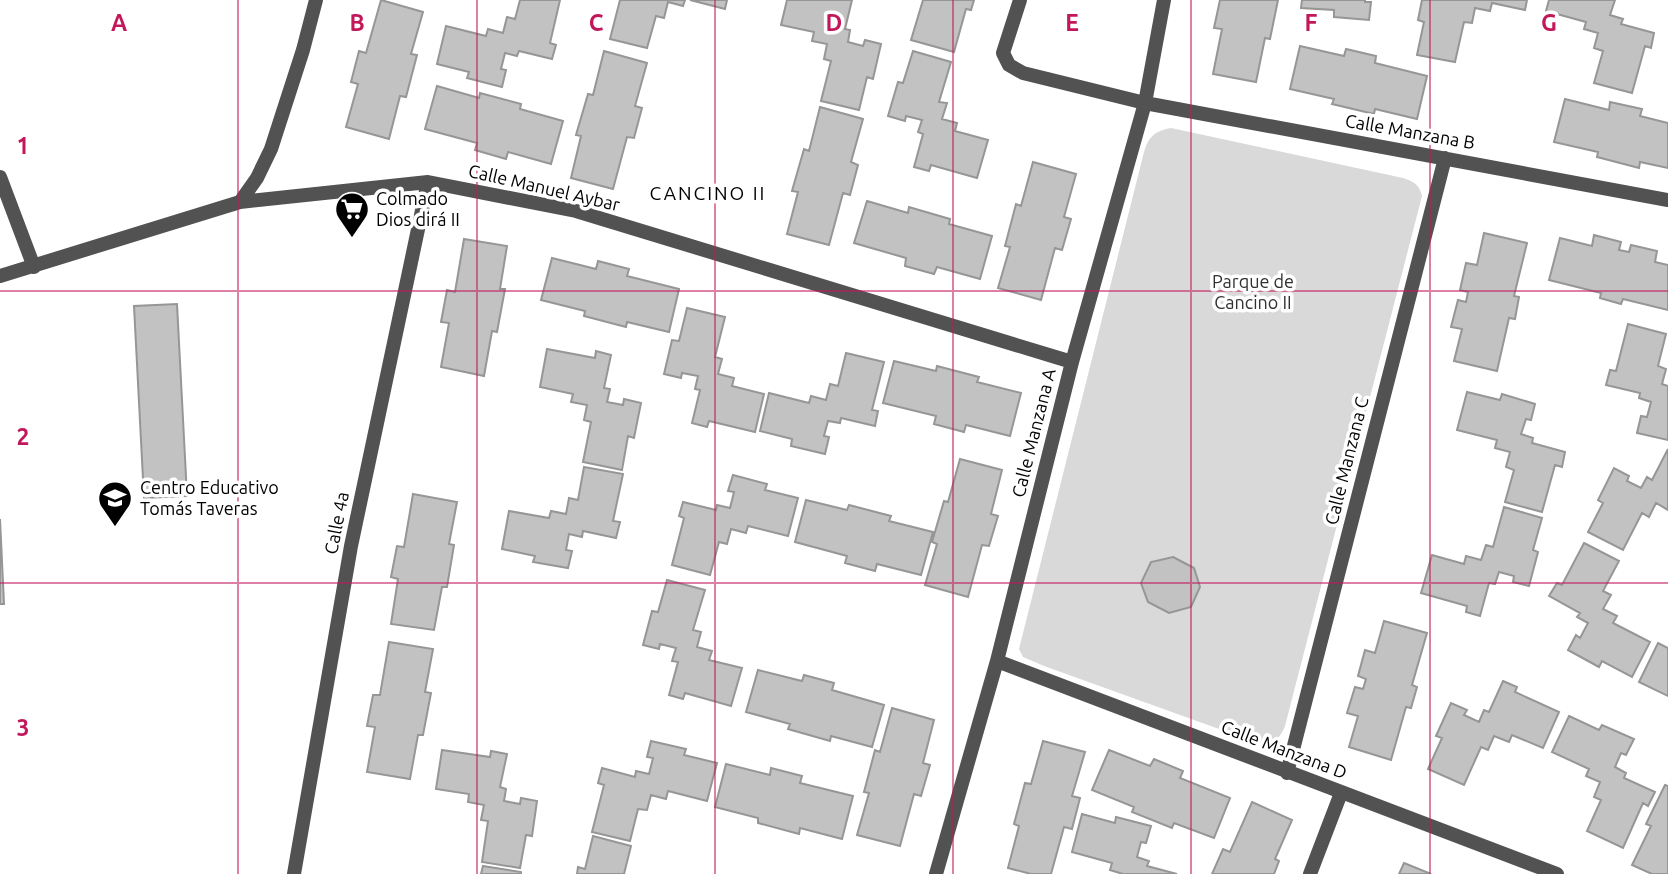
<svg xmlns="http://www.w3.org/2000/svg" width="1668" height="874" font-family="Ubuntu,sans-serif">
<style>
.green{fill:#d9d9d9}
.building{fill:#c2c2c2;stroke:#969696;stroke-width:2}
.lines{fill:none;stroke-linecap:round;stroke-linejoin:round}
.lane{stroke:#525252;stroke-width:14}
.street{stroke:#525252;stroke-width:14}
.grid{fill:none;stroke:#c2185b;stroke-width:2;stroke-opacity:0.55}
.labels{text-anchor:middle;stroke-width:7;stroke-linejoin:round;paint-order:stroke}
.street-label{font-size:18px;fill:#000;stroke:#fff}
.poi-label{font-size:18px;fill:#000;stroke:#fff;text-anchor:start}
.park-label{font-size:18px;fill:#303030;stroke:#fff}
.neighbourhood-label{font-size:19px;letter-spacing:2px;fill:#000;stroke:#fff}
.grid-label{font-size:23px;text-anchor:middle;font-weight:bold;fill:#c2185b;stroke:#fff;stroke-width:7;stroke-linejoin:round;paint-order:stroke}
</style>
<rect width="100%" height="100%" fill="#fff"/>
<path class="green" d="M1171,128l232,50c11,4 16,6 19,18l-137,530c-10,24 -20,19 -41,12l-200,-72 -21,-9 -4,-8 125,-497c5,-16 11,-21 27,-24z"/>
<path class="building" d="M381,0l42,12 -12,42 6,1 -11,42 -6,-1 -11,43 -43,-12 12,-43 -7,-2 8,-31 7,2z
M520,0h40l-10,43 6,2 -4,14 -33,-8 -2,5 -12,-3 -4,16 5,1 -4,17 -35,-9 2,-6 -32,-8 9,-38 40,10 2,-7 15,4 4,-16 8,2z
M620,0h65l-2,6 -15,-4 -4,16 -8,-2 -9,32 -37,-9z
M690,0h37l-2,9z
M787,0h65l-7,29 5,1 -2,12 15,4 2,-6 16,4 -8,35 -6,-2 -8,33 -38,-9 10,-40 -7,-2 3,-15 -15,-3 2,-9 -33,-7z
M923,0h51l-3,10 -5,-1 -12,43 -43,-12z
M1220,0h58l-8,39 -5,-1 -9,44 -43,-8 9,-45 -8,-1z
M1302,0h63v2h6l-2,18 -35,-3v-7l-33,-2z
M1422,0h105l-2,10 -33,-7 -2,8 -15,-3 -3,15 -8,-1 -9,40 -38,-7 7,-33 -6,-2z
M1549,0h66l-5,15 13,4 -2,5 33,9 -3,15 -6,-2 -13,47 -38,-10 9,-32 -9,-3 4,-15 -14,-4 2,-7 -40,-11z
M1300,46l44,10 2,-7 30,7 -1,7 52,13 -10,43 -42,-10 -1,5 -42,-10 2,-5 -44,-10z
M604,51l43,12 -12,43 7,2 -8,30 -7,-1 -14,52 -42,-11 10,-42 -5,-1 12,-41 5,1z
M913,51l38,11 -12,40 8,1 -5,16 15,4 -2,8 33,9 -11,38 -46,-13 -2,6 -15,-4 9,-33 -5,-2 4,-12 -16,-4 -1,5 -17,-5 10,-34 5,1z
M437,86l42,12 1,-5 41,11 -1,5 43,12 -12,43 -43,-12 -2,7 -31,-9 2,-7 -52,-14z
M1565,99l44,11 1,-8 32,7 -2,7 28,7v45l-28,-6 -1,6 -42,-11 1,-5 -44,-10z
M820,107l43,12 -12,43 7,3 -8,30 -7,-2 -14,52 -42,-11 11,-42 -6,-1 12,-42 5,2z
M1033,162l43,12 -12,43 7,2 -9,31 -7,-2 -14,52 -43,-12 12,-41 -5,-1 11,-42 5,2z
M867,201l41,12 1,-6 41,12 -1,5 43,12 -12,43 -43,-12 -3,7 -29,-8 1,-8 -52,-15z
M1484,233l43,10 -13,53 5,1 -4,22 -6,-1 -12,53 -43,-10 8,-32 -11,-2 7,-27 8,2 2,-10 -8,-2 6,-27 11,2z
M1594,235l27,7 -2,8 10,2 2,-7 26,6 -2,11 13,3v45l-45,-11 -2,5 -21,-6 1,-5 -52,-13 11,-42 32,8z
M464,239l43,7 -7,43h5l-8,43 -5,-1 -8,45 -43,-9 8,-44 -8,-1 6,-32 8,2z
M552,258l44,11 2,-8 31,8 -2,7 52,13 -10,43 -42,-10 -1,5 -42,-11 1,-5 -44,-11z
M177,304l10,192 -43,2 -10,-192z
M687,308l38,9 -10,40 7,2 -4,15 16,4 -2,8 32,8 -9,38 -46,-11 -2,6 -15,-4 8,-33 -5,-1 3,-13 -16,-3 -1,5 -17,-4 8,-34 7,1z
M1628,324l38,10 -8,32 8,3 -4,15 6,2v54l-31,-7 4,-17 6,1 4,-15 -12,-4 1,-5 -34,-8 4,-15 6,1z
M547,349l48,9 1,-7 15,4 -7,33 6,1 -3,13 16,3 1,-6 17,4 -7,35 -6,-2 -6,34 -39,-8 8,-40 -7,-2 3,-15 -16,-3 2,-8 -33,-7z
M846,353l38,9 -12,48 6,1 -3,15 -34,-8 -1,5 -12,-2 -4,15 5,1 -4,17 -34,-8 1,-7 -32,-8 9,-38 40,10 2,-7 15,4 4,-16 8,2z
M894,361l42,10 1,-5 42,11 -2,5 44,11 -11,43 -44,-11 -2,7 -30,-8 2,-8 -53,-13z
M1467,392l33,8 2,-6 33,10 -4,16 -5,-1 -5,15 12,4 -1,5 33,9 -3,15 -7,-2 -13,47 -37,-10 9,-32 -8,-3 4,-15 -15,-4 2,-8 -40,-10z
M1668,449v61l-12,-7 -7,14 -7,-4 -19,37 -35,-18 15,-29 -5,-3 16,-32 15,8 -2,5 14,7 6,-11 5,3z
M960,459l42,11 -11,44 7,2 -9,30 -7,-1 -14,52 -43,-12 12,-41 -5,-2 12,-41 4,1z
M584,467l39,7 -10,47 7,1 -4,16 -33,-7 -1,6 -13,-3 -3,16 6,1 -4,17 -35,-6 2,-6 -33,-7 7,-38 40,7 2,-7 15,3 3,-16 9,2z
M733,475l34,9 -2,6 33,8 -10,38 -40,-10 -2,7 -15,-4 -4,15 -8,-2 -9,33 -38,-10 12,-47 -5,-2 4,-14 33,8 1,-5 13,3 4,-16 -6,-1z
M413,494l44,8 -8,42 5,1 -7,42h-5l-8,43 -43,-6 7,-45 -7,-2 6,-31 7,1z
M806,500l41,10 2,-5 42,11 -2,5 44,11 -12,43 -44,-11 -2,7 -30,-8 2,-7 -52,-14z
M1504,507l38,11 -9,32 5,2 -9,34 -16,-4 1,-6 -15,-4 -4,12 -6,-1 -9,33 -14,-4 1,-6 -46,-13 11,-38 32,9 2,-8 15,4 5,-15 7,2z
M0,519l4,85h-4z
M1584,543l35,18 -16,30 8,4 -8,14 14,7 -4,7 37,19 -18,35 -30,-16 -3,6 -31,-17 8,-15 4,3 8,-15 -11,-6 3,-4 -31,-17 8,-13 5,2z
M1173,557l21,11 6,19 -9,20 -22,6 -21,-11 -7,-19 10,-21z
M667,580l38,10 -12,40 8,2 -4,15 15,4 -3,9 33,8 -11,38 -46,-13 -2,6 -14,-4 9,-33 -6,-1 4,-13 -16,-4 -1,5 -16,-4 9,-34 6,1z
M1384,621l43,12 -15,52 5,2 -6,21 -5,-1 -15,53 -42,-13 9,-31 -11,-3 8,-26 8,2 3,-10 -8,-3 7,-26 10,3z
M389,642l44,7 -8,43 6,1 -8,42h-5l-8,44 -43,-7 8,-45 -8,-1 6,-31h7z
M1658,643l10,5v48l-29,-14z
M758,670l44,11 2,-6 30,8 -2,7 52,15 -12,42 -41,-11 -1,5 -42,-12 2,-5 -44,-12z
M1503,681l14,6 -2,5 44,20 -16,36 -31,-13 -3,7 -15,-6 -6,14 -7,-3 -17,38 -36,-16 14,-31 -6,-2 15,-33 16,7 -3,5 15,7 5,-12 5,2z
M892,708l42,12 -11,43 7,2 -9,31 -7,-2 -14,52 -43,-11 12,-42 -5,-1 11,-42 5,2z
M1569,716l30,14 3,-5 32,14 -8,16 -5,-2 -6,14 11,6 -2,5 31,14 -7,14 -5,-3 -20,45 -36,-17 14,-31 -7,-3 6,-15 -14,-6 3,-7 -37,-17z
M651,741l35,8 -2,6 33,8 -10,38 -39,-10 -2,8 -15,-4 -4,15 -9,-1 -8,32 -38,-9 12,-47 -6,-2 4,-15 33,9 1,-6 13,3 4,-16 -6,-1z
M1043,741l42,11 -13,44 8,2 -8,31 -8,-2 -13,47h-20l-23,-6 11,-42 -5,-2 11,-41 6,1z
M442,750l48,7 1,-6 16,3 -7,33 6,2 -2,12 16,3 1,-6 16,3 -5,35 -6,-1 -6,33 -38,-6 6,-41 -7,-1 3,-15 -16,-3 1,-8 -33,-5z
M1109,750l41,16 4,-7 29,12 -3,7 50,20 -16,40 -40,-15 -2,5 -40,-16 2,-5 -42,-17z
M726,764l44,11 1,-7 31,8 -2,7 53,13 -11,43 -42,-11 -1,6 -41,-11v-5l-43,-11z
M1665,785l3,1v88h-16l-20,-9 19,-39 -5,-2z
M1252,802l40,18 -17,39 4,2 -5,13h-62l11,-25 7,3z
M1082,814l33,9 1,-6 35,9 -5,17 -5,-1 -4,15 12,4 -2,5 30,8h-54l-13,-4 2,-7 -40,-11z
M593,836l38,10 -7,28h-47l1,-7 7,2z
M1404,863l27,11h-32z
M483,866l38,6v2h-40z"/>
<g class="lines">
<path class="lane" d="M1020,0l-17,53 6,12 14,8 122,30
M1310,874l31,-81"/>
<path class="street" d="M1145,103l523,97
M0,177l34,90
M240,202l17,-24 14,-29 32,-99 13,-50
M0,276l240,-74 188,-20 148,29 496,151
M997,661l560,213
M1287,773l158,-615
M294,874l57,-328 77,-364
M936,874l61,-213 75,-299 73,-259 19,-103"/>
</g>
<path class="grid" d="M238,0v874M477,0v874M715,0v874M953,0v874M1191,0v874M1430,0v874M0,291h1668M0,583h1668"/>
<defs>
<g id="supermarket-pin" transform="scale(1.75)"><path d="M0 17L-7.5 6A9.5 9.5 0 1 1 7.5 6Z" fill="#000" stroke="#fff"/><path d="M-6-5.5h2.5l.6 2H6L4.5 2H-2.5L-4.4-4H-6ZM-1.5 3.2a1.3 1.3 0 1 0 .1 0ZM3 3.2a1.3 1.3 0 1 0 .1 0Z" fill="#fff"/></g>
<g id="school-pin" transform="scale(1.75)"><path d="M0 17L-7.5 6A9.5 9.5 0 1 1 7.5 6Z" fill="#000" stroke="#fff"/><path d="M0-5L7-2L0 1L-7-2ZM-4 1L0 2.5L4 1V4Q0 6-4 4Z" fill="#fff"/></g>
</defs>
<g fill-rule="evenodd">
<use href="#supermarket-pin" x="352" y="209"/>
<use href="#school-pin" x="115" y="498"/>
</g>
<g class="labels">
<g class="street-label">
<text transform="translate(1410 132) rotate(10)" y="6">Calle Manzana B</text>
<text transform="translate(544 188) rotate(13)" y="6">Calle Manuel Aybar</text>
<text transform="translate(1034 433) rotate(-76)" y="6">Calle Manzana A</text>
<text transform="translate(1347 461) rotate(-76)" y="6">Calle Manzana C</text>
<text transform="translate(337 523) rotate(-79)" y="6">Calle 4a</text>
<text transform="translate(1284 750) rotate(21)" y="6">Calle Manzana D</text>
</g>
<g class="poi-label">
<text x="376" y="205">Colmado<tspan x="376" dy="21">Dios dirá II</tspan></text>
<text x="140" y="494">Centro Educativo<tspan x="140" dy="21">Tomás Taveras</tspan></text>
</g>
<g class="park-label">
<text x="1253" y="288">Parque de<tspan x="1253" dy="21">Cancino II</tspan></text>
</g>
<g class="neighbourhood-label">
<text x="708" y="200">CANCINO II</text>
</g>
</g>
<g class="grid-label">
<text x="119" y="31">A</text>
<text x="357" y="31">B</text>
<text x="596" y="31">C</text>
<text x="834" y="31">D</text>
<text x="1072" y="31">E</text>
<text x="1311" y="31">F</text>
<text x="1549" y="31">G</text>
<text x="23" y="154">1</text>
<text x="23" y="445">2</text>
<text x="23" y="736">3</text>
</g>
</svg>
